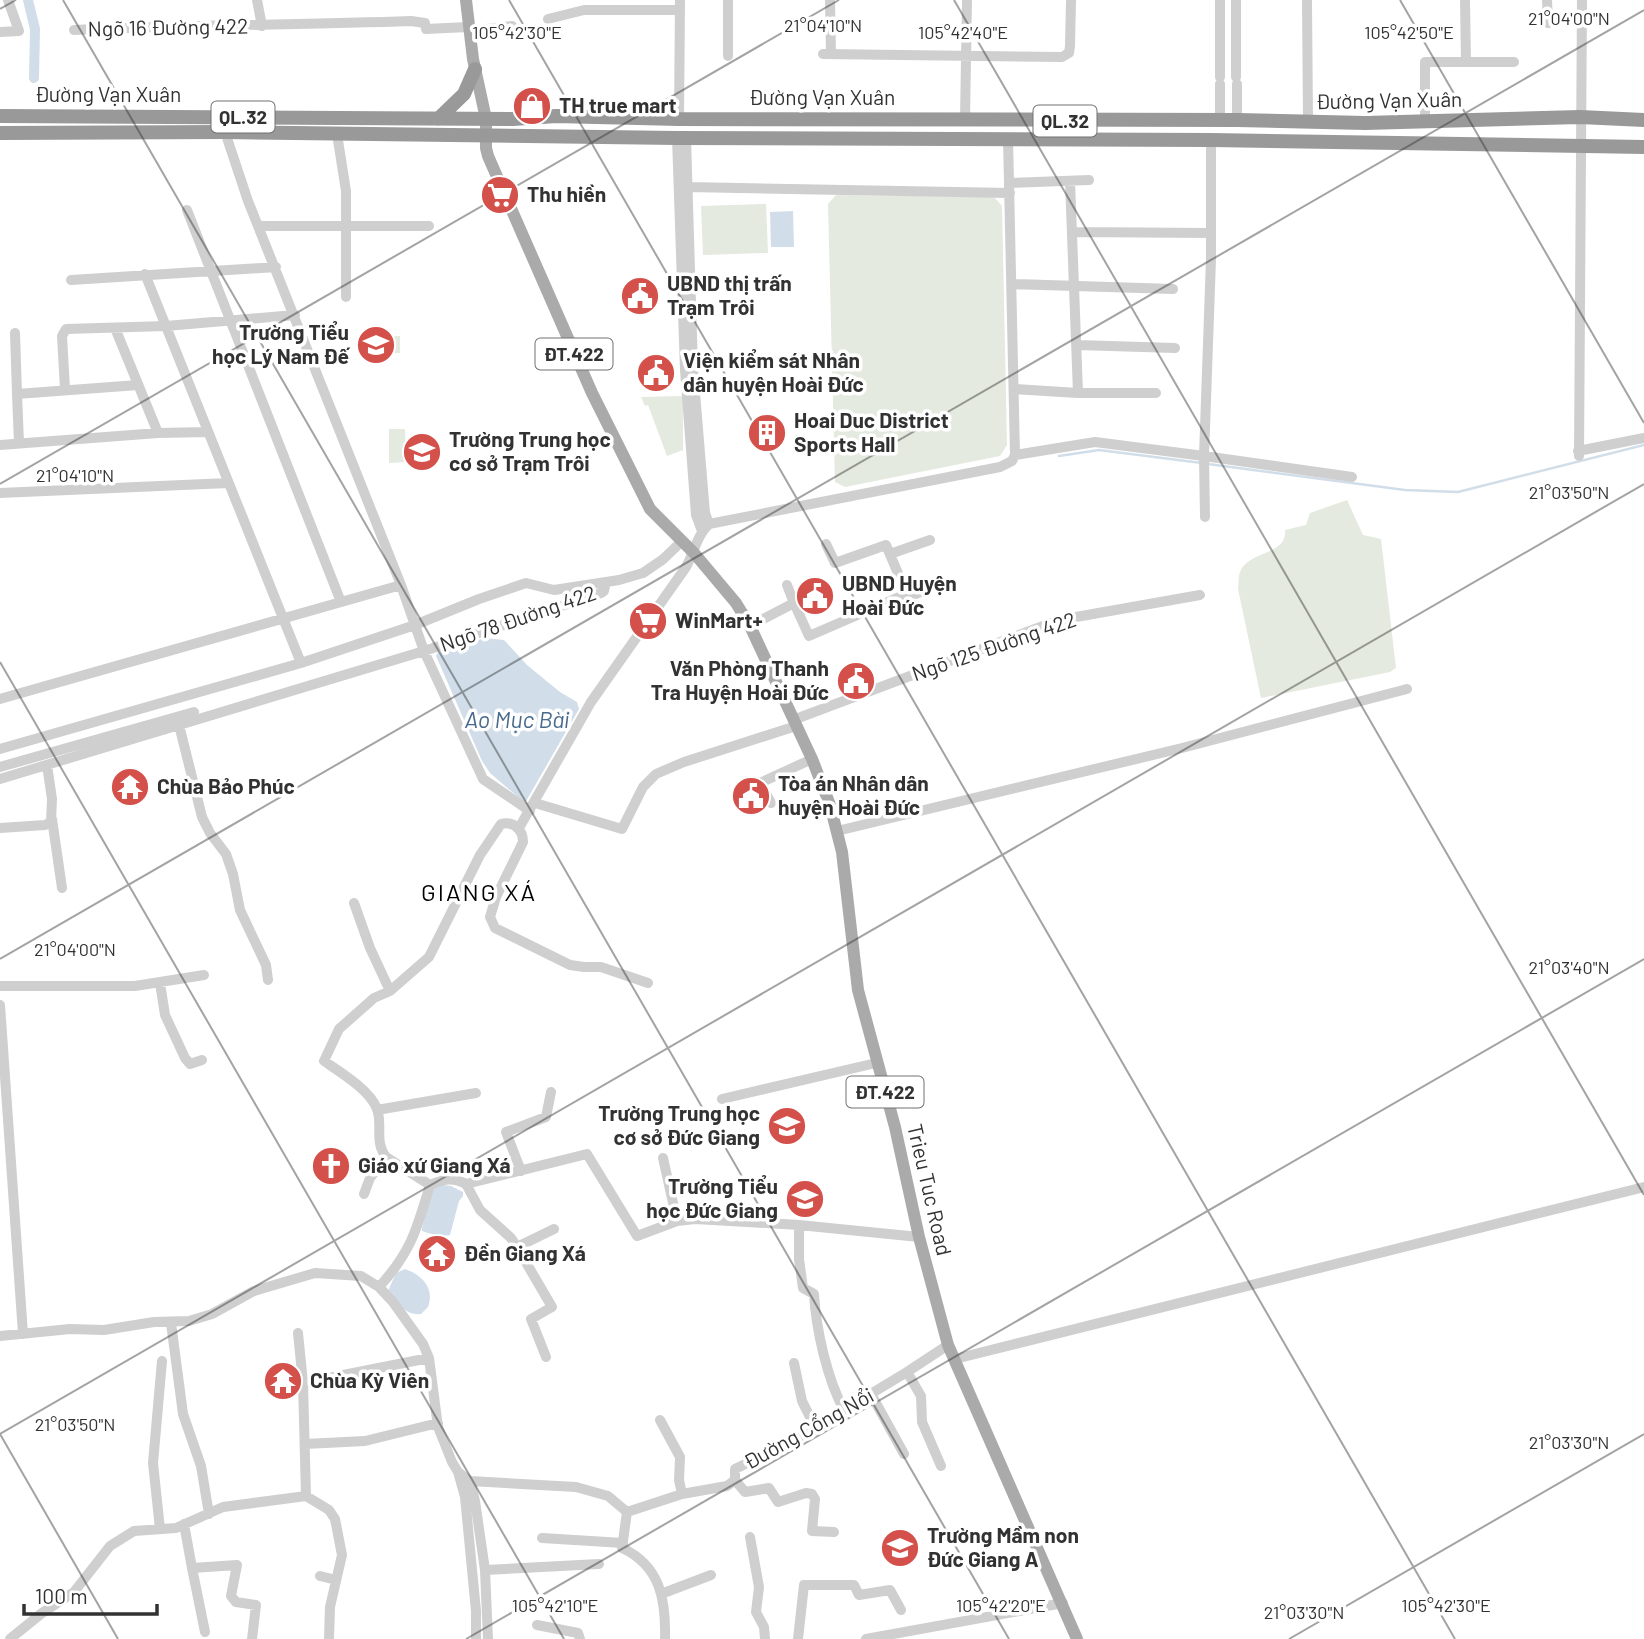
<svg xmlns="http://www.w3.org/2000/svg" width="1644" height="1639" font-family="Barlow,sans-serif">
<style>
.green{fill:#e4eadf}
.water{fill:#d1deea}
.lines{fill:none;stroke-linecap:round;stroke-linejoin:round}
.stream{stroke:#d1deea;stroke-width:2.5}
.canal{stroke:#d1deea;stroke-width:10}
.minor{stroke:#cfcfcf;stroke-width:10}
.major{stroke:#aaa;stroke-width:12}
.highway{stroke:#999;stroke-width:14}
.ticks{fill:none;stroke:#323232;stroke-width:2;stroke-opacity:0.45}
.labels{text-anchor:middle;stroke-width:7;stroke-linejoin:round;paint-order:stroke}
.shield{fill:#fff;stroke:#707070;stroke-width:2}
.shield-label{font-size:19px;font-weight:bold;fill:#323232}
.street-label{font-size:21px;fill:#323232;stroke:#fff}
.poi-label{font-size:21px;font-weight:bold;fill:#323232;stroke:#fff;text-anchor:start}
.water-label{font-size:23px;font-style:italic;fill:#486a8d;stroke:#fff}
.quarter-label{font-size:24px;letter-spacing:2px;fill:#000;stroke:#fff}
.ticks-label{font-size:18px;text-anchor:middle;fill:#323232;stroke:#fff;stroke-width:7;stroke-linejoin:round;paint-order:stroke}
</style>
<rect width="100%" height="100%" fill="#fff"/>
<path class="green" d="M836,195l158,2 8,9 5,239 -7,11 -155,31 -10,-5 -7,-278z
M766,204l2,49 -65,2 -2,-49z
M379,336h21v17l-21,1z
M683,396v54l-16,6 -19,-51 -3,1 -4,-9z
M389,429h16l1,33 -17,1z
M1347,500l16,35 18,4 15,129 -6,4 -129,26 -23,-109c1,-5 0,-13 2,-17 9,-22 47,-16 45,-42l21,-5 4,-12z"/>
<path class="water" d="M793,211l1,36h-23l-1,-35z
M485,638l19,2 23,25 33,27 17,10 2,7 -54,94 -35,-30 -8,-12 -46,-105 2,-4z
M443,1185l8,1 12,6v4l-4,5 -9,34c-9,2 -19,-1 -28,-4v-3l11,-41z
M405,1269c17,6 30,19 23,38l-7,7c-16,2 -24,-12 -33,-23l8,-18z"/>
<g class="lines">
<path class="stream" d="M1059,456l40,-6 103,13
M1208,464l197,26 53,2 186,-47"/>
<path class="canal" d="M28,0l7,29 -1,49"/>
<path class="minor" d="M257,0l5,26
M830,0l1,54
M1236,0v77
M1307,0l1,123
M1465,0l1,62
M1547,0l1,23
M548,19l36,-9h96
M74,30c113,-5 225,-5 337,-9l14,2 1,6 42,-2
M469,31l43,-5
M0,32l19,-1 -11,-31
M823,54l239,3 7,-4 1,-7 1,-46
M728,56v-56
M1220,77v-77
M1220,84v37
M1237,84v36
M679,119l1,-119
M965,120l2,-120
M1425,122v-60h89
M225,132l23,69 153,384 23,66 59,128 47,32
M337,134l9,57v106
M677,138l8,232 11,145 6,16
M686,138l7,231 12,144 4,11
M1070,181l8,212
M1010,183l79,-3
M688,187l322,6
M187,210l154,392
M259,226h170
M1072,232l139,1
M145,274l156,389
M71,280l205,-13
M1012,284l161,5
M115,328l43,105
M15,333l2,61
M1077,345l98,3
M65,389l-3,-53 4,-7 100,-3 129,-11
M1014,389l64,4h78
M19,443l-2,-49 121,-9
M0,445l158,-12 50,-1
M1578,451l66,-13
M1015,455l80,-13 109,14 7,-197v-119
M1579,456l3,-456
M0,493l228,-10
M1205,517l-1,-61 148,21
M826,544l9,19 51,-18 22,52 32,-13
M890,554l40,-14
M787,585l7,18
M750,626l44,-23 15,33 97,-42
M0,699l401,-114
M793,720l266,-100 141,-25
M179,725l23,92 8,16 16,21 7,20 7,36 26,55 2,15
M0,749l301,-86 114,-38 64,-26 47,-16 28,7 65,-10 24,-7 19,-13 20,-19
M0,767l194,-55
M0,779l424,-128 177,-58 3,-2 2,-9
M535,803l87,26 21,-42 13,-13 28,-12 112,-36
M771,803l-11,-20 52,-24
M52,819l10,69
M0,828l45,-3 6,-3 1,-23 -5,-34
M519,828l72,-126 95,-135c8,-14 11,-32 23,-43l291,-57 12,-6 3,-6 -7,-317
M837,831l345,-83 225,-59
M354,903l16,45 20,43
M160,983l5,32 20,43 5,6 12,-4
M0,986h135l69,-11
M0,1005l23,329
M722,1099l154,-36
M377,1110l99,-17
M663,1158l14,63
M521,1171l-15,-39 40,-15 5,-25
M466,1184l14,26 31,28 6,9 35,60 -21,12 15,38
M430,1185l-44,-28c-12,-15 -3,-32 -9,-48 -7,-19 -37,-37 -53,-48l15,-32 35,-31 16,-7 39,-34 51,-102 21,-31c12,-3 22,5 22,18l-27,55 -6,20 5,11 75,37 14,2h17l47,16
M364,1194l6,-16 16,-21
M799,1225v34l4,29 11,6c2,35 13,85 30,116
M517,1247l37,-18
M379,1287c32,-35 38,-58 51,-102 13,-6 23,-8 36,-1l121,-30 50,82 40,-15 18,-2 104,6 120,12
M171,1323l12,91 18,52 8,48
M298,1333l5,50 3,113
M0,1336l70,-7 34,1 50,-8 35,-1 23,-7 42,-23 61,-18 46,3 18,11 14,15 30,42 6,14 9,69 14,35 6,10 12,9 5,20 10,69 3,69
M955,1359l689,-172
M794,1363l8,38 13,26
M907,1372l14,24 1,26 19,44
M303,1383l126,-25
M871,1394l33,60
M660,1420l20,37 -1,23 3,14
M305,1444l60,-3 73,-18
M458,1472l7,25 11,114v28
M735,1480l10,12 24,-4 9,14 28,-9 6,1 3,5 -3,32 22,1
M470,1481l106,6 32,9 19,16 55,-18 45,-8 8,-6v-11l56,-27 116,-70 41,-27
M627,1512l-5,36c39,18 44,53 43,91
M184,1524l8,44 45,-3 -6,31 5,6 20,3 -4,34
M160,1529l-7,-66 9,-102
M750,1537l9,50 -3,25 8,15 1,12
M542,1538l81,5
M192,1568l13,64
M485,1570l114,-6
M320,1576l16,4
M661,1594l50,-19
M537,1625l41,8 2,6
M10,1639l32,-26 32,-21 36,-46 24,-15 42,-3 47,-21 83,-11 23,14 6,9 7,36 -12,52 -1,32
M798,1639l6,-54h50l5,10 31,-5 11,20
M866,1639l197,-36"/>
<path class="major" d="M466,0l7,59 13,60v29l2,8 104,237 58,116 44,44 42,50 14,23 62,133 18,46 12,47 16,138 37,137 24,110 29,108 129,294"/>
<path class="highway" d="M0,116l513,3 43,-3 123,3 558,1 128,3 215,-6 64,3
M438,119l26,-25 11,-25
M0,133l225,-1 452,6 534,2 433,7"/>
</g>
<path class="ticks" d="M63,0l946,1639M509,0l946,1639M954,0l690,1195M1400,0l244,423M0,9l16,-9M0,484l839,-484M0,662l564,977M0,959l1644,-949M0,1434l118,205M0,1434l1644,-950M466,1639l1178,-680M1289,1639l355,-205"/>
<defs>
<g id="shop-disc" transform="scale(2.0125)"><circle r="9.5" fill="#d4504a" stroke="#fff"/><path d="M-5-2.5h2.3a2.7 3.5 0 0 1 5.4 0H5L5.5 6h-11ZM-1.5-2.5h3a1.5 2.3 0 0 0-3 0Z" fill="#fff"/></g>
<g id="supermarket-disc" transform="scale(2.0125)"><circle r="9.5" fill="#d4504a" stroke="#fff"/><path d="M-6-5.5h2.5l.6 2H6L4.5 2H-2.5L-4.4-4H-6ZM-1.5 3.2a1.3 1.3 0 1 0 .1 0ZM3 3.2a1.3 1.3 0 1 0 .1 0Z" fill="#fff"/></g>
<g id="civic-disc" transform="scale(2.0125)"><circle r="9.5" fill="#d4504a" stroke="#fff"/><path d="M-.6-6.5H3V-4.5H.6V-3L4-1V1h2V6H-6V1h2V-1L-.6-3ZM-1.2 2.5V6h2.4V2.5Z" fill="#fff"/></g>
<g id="school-disc" transform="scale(2.0125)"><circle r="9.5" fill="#d4504a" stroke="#fff"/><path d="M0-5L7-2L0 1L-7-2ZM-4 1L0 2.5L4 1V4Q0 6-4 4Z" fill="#fff"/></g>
<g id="building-disc" transform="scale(2.0125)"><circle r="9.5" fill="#d4504a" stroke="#fff"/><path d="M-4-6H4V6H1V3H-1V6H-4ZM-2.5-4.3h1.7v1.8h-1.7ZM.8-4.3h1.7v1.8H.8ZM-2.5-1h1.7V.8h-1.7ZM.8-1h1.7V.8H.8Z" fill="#fff"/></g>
<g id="temple-disc" transform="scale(2.0125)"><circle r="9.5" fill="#d4504a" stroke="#fff"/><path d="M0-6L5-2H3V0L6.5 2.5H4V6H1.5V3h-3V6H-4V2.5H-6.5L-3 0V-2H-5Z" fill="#fff"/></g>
<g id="church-disc" transform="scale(2.0125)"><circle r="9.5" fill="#d4504a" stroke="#fff"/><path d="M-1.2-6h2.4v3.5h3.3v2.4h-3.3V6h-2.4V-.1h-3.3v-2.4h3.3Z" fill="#fff"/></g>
</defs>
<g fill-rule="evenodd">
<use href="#shop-disc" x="532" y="106"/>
<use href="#supermarket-disc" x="500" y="195"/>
<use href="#civic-disc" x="640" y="296"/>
<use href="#school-disc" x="376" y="345"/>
<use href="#civic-disc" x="656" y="373"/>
<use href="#building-disc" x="767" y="433"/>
<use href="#school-disc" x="422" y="452"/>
<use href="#civic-disc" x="815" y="596"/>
<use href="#supermarket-disc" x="648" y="621"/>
<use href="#civic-disc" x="856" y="681"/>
<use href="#temple-disc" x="130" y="787"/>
<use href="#civic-disc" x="751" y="796"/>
<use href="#school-disc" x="787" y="1126"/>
<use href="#church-disc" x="331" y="1166"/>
<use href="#school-disc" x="805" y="1199"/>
<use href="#temple-disc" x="437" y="1254"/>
<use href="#temple-disc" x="283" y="1381"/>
<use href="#school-disc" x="900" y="1548"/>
</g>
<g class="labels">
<g class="shield">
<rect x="211.5" y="101.5" width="63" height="31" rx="5"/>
<rect x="1033.5" y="105.5" width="63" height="31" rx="5"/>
<rect x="535.5" y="338.5" width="77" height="31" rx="5"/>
<rect x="846.5" y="1076.5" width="77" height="31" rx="5"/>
</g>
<g class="shield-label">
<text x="243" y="124">QL.32</text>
<text x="1065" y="128">QL.32</text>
<text x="574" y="361">ĐT.422</text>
<text x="885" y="1099">ĐT.422</text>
</g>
<g class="street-label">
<text transform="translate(168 28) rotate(-1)" y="7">Ngõ 16 Đường 422</text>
<text x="108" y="102">Đường Vạn Xuân</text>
<text x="822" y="105">Đường Vạn Xuân</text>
<text transform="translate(1389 101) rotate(-1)" y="7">Đường Vạn Xuân</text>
<text transform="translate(518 619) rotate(-19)" y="7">Ngõ 78 Đường 422</text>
<text transform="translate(994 647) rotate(-19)" y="7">Ngõ 125 Đường 422</text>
<text transform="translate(929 1190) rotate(77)" y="7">Trieu Tuc Road</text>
<text transform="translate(809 1429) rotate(-29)" y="7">Đường Cổng Nổi</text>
</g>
<g class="poi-label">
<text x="559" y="113">TH true mart</text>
<text x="527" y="202">Thu hiền</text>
<text x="667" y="291">UBND thị trấn<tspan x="667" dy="24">Trạm Trôi</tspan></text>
<text x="349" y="340" text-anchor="end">Trường Tiểu<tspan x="349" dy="24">học Lý Nam Đế</tspan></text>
<text x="683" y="368">Viện kiểm sát Nhân<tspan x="683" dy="24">dân huyện Hoài Đức</tspan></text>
<text x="794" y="428">Hoai Duc District<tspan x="794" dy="24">Sports Hall</tspan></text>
<text x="449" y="447">Trường Trung học<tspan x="449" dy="24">cơ sở Trạm Trôi</tspan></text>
<text x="842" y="591">UBND Huyện<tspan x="842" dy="24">Hoài Đức</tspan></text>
<text x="675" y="628">WinMart+</text>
<text x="829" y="676" text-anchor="end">Văn Phòng Thanh<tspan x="829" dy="24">Tra Huyện Hoài Đức</tspan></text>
<text x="778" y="791">Tòa án Nhân dân<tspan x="778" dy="24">huyện Hoài Đức</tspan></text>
<text x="157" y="794">Chùa Bảo Phúc</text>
<text x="760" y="1121" text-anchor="end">Trường Trung học<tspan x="760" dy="24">cơ sở Đức Giang</tspan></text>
<text x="358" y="1173">Giáo xứ Giang Xá</text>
<text x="778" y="1194" text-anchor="end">Trường Tiểu<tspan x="778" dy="24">học Đức Giang</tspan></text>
<text x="464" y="1261">Đền Giang Xá</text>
<text x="310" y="1388">Chùa Kỳ Viên</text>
<text x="927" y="1543">Trường Mầm non<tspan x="927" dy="24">Đức Giang A</tspan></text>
</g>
<g class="water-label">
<text x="517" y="728">Ao Mục Bài</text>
</g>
<g class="quarter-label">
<text x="479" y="901">GIANG XÁ</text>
</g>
</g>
<g class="ticks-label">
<text x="1569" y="25">21°04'00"N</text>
<text x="823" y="32">21°04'10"N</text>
<text x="517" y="39">105°42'30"E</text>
<text x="963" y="39">105°42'40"E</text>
<text x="1409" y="39">105°42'50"E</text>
<text x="75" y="482">21°04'10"N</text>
<text x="1569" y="499">21°03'50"N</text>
<text x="75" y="956">21°04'00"N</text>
<text x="1569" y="974">21°03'40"N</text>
<text x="75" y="1431">21°03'50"N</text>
<text x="1569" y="1449">21°03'30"N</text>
<text x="555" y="1612">105°42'10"E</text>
<text x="1001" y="1612">105°42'20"E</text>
<text x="1446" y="1612">105°42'30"E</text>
<text x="1304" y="1619">21°03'30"N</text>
</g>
<path d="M24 1604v10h133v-10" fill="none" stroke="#323232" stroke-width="3.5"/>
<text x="35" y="1604" font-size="21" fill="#323232" stroke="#ffffff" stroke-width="5" paint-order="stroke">100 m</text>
</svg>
